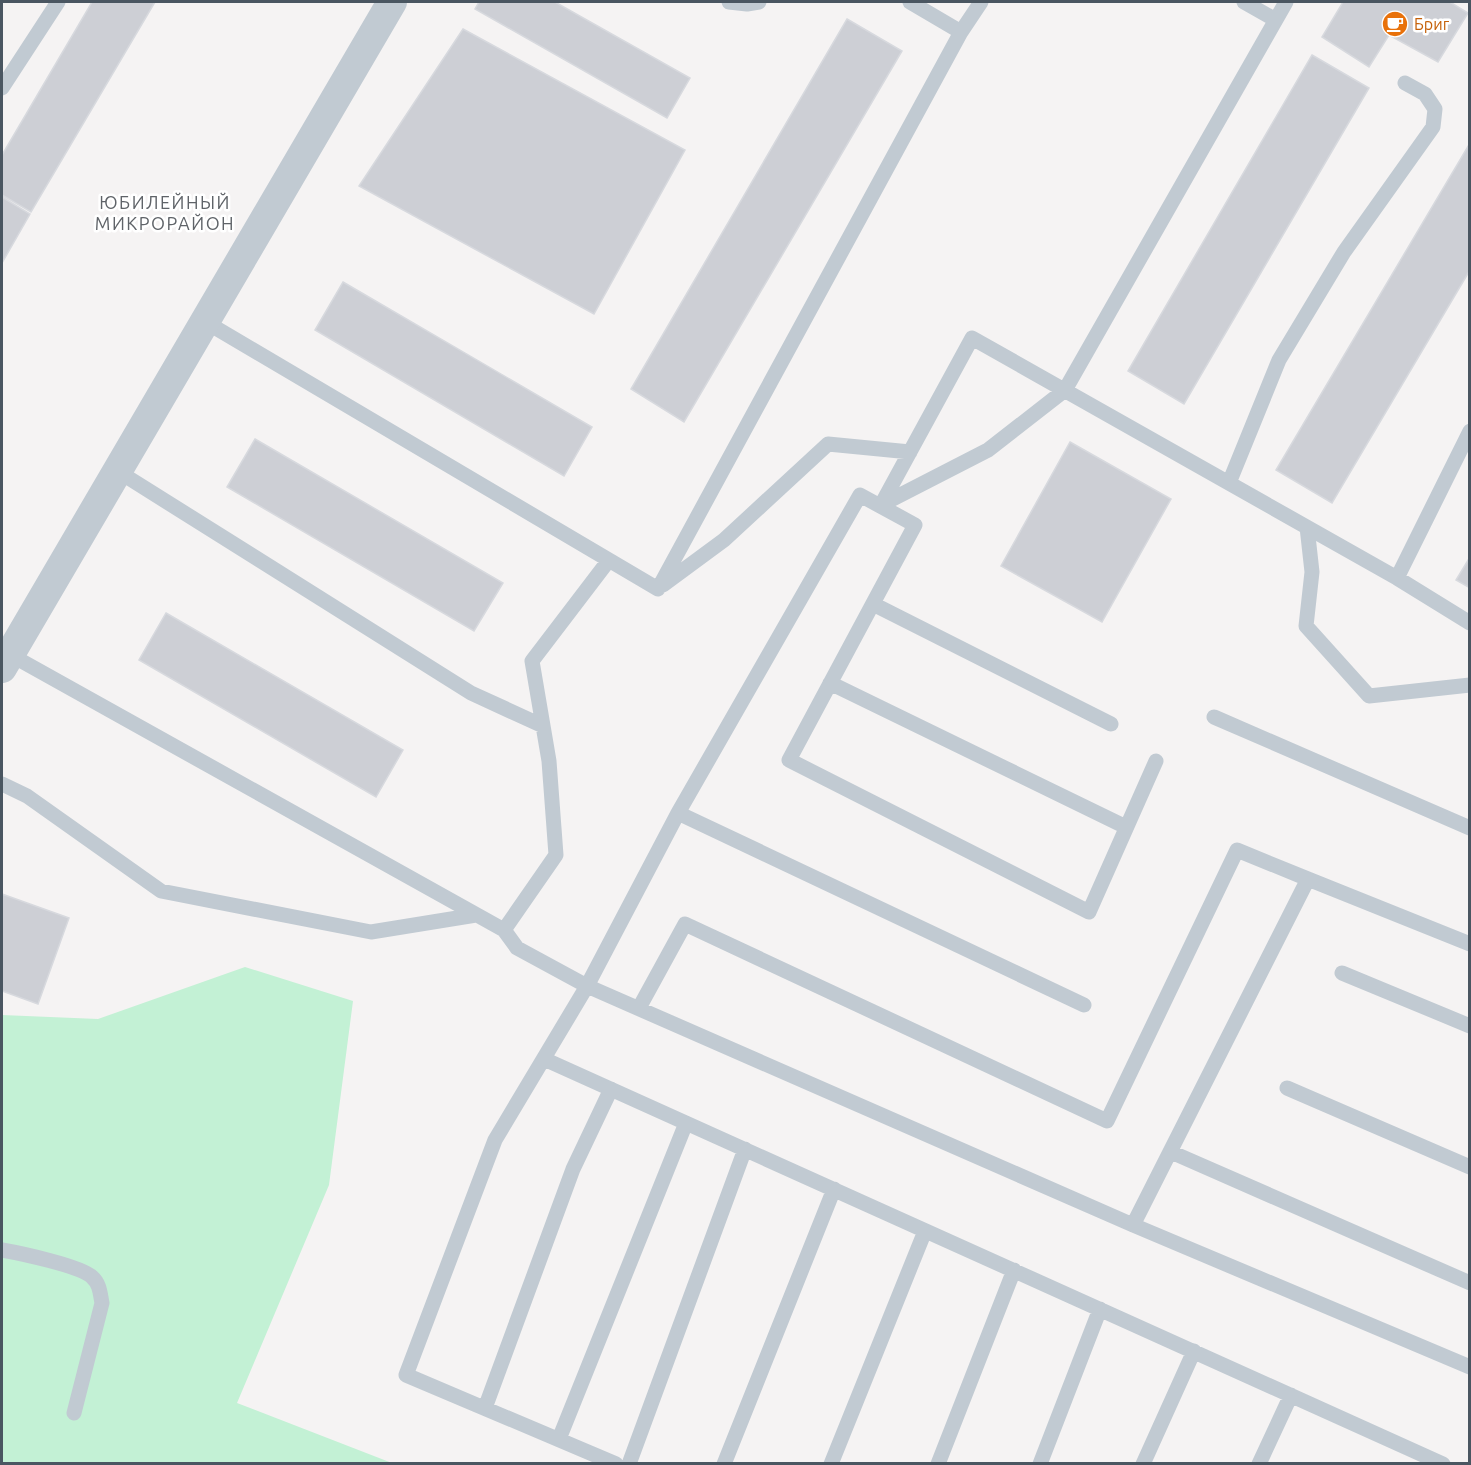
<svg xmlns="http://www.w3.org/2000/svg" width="1471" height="1465" font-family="Ubuntu,sans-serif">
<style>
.green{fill:#c3f1d5}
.building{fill:#cdcfd5;stroke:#d7d9de;stroke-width:1.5}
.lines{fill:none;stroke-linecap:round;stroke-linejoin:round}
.service{stroke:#c1cad2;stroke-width:15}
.minor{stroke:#c1cad2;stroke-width:30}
.labels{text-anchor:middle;stroke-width:5;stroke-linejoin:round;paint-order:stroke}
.food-label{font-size:16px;fill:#c56008;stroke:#fff;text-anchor:start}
.neighbourhood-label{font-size:18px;letter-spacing:1.5px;fill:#5f6368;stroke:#fff}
</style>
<rect width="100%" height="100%" fill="#f5f3f3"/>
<path class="green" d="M245,967l108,34 -24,184 -92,218 155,60 -390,1v-449l96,4z"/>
<path class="building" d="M92,2h63l-124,210 -29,-17v-40z
M479,2h76l135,76 -23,40 -192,-109z
M1343,2h107l18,11 -30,49 -49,-27 -20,32 -47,-30z
M847,19l55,32 -218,371 -53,-33z
M463,29l222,121 -91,164 -235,-128z
M1312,55l57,33 -185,316 -56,-33z
M1470,143v127l-138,233 -56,-33z
M2,197l28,17 -28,49z
M343,282l249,145 -28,49 -249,-146z
M255,439l248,144 -29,48 -247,-144z
M1070,442l101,57 -69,123 -101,-56z
M1470,557v31l-14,-8z
M166,613l237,137 -27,47 -237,-137z
M2,894l67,24 -31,86 -36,-13z"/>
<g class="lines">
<path class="service" d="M729,2l18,2 12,-2
M910,2l51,30
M1244,2l30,17
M2,88l56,-86
M204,321l454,268 303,-557 20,-30
M116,470l355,223 72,33
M1229,483l50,-123 65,-108 89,-125 2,-18 -10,-15 -20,-11
M881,505l91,-167 425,240 73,45
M881,505l107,-55 77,-60 221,-388
M1307,527l5,45 -6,54 63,70 101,-11
M1397,578l73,-147
M663,585l61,-45 104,-96 82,8
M873,604l238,120
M9,654l495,276 52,-75 -7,-94 -17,-100 77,-101
M830,683l296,144
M1214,717l256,111
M2,784l25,12 134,95 210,41 105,-17
M504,930l13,18 70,38 546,239 337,142
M1342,973l128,53
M1084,1005l-406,-192 182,-318 55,30 -126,235 300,152 67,-151
M639,1008l46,-84 422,197 130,-271 71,29
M544,1059l899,405
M1287,1088l183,79
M1171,1152l299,131
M1133,1225l175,-346 162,65
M2,1250c17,3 79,16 90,27 8,7 8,16 10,26l-28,110
M485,1408l88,-239 38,-80
M559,1439l127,-316
M616,1464l-210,-89 89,-235 92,-154 91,-173
M629,1464l116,-315
M724,1464l110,-275
M831,1464l94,-233
M938,1464l76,-194
M1040,1464l60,-155
M1143,1464l51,-113
M1259,1464l32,-69"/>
<path class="minor" d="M2,668l390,-666"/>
</g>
<defs>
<g id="cafe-disc" transform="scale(1.35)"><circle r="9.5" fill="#e8710a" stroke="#fff"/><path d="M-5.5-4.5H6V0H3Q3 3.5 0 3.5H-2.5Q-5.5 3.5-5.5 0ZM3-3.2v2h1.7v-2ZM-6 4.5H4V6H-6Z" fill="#fff"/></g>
</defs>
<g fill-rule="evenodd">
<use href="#cafe-disc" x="1395" y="24"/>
</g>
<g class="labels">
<g class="food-label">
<text x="1414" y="30">Бриг</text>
</g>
<g class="neighbourhood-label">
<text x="165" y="209">ЮБИЛЕЙНЫЙ<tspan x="165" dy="21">МИКРОРАЙОН</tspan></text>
</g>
</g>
<rect width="1471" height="1465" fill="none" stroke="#4a5661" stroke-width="6"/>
</svg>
